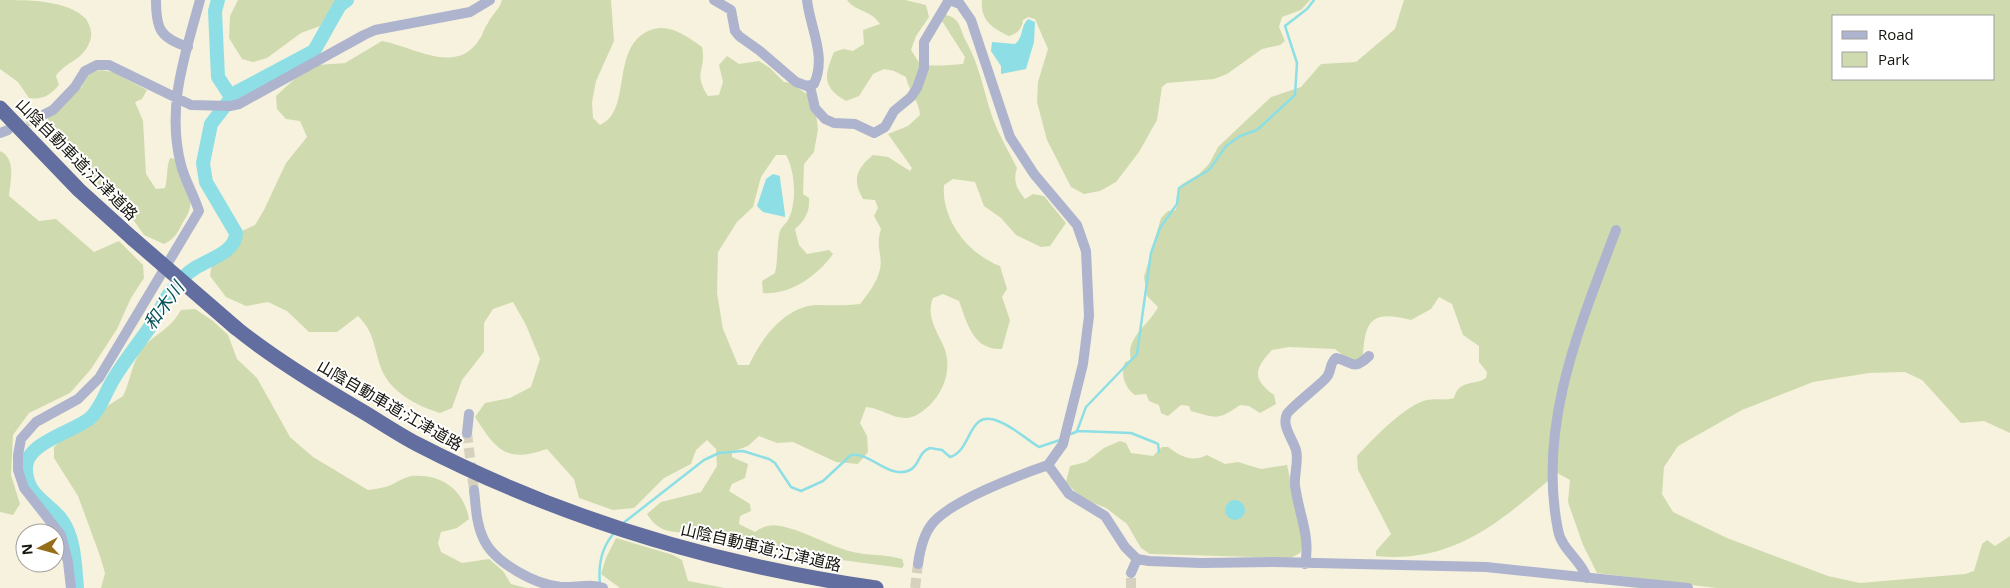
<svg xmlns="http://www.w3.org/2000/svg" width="2010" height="588" font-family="'Open Sans','Noto Sans JP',sans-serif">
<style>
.green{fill:#cfdbae;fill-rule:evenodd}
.water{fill:#8ddfe5}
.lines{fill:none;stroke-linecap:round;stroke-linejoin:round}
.stream{stroke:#8ddfe5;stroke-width:2.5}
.river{stroke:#8ddfe5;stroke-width:14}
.minor-tunnel{stroke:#d5d1be;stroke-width:10;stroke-dasharray:10 5;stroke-linecap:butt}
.minor{stroke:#aeb4cd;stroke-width:10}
.highway{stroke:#626da0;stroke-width:15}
.highway-bridge{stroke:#626da0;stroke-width:15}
.labels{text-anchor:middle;stroke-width:4;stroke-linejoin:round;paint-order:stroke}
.street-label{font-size:16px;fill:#14130c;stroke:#fff}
.water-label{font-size:18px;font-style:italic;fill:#045156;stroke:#fff}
</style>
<rect width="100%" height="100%" fill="#f7f2dd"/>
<path class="green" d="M0,0c30,0 68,0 86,19 4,6 7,15 4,22 -7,20 -24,20 -34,35l3,9c-9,10 -16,15 -30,13l-11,-16 -18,-13z
M238,0h99l-17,26 -19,7 -34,25 -14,4 -11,-3 -13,-21 1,-22z
M502,0h109l3,41 -18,40 -4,21 1,16 7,7c32,-14 11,-74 46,-93 21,-11 39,3 56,15 5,23 -10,25 6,49l11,-1 4,-13 -4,-17 8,-9 12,8 20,-3 11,7 14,14 7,1 17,12 8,19 2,15 -4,23 -10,12 -1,30 6,4c1,14 -4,22 -14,31l4,16 8,9 22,-4 4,4c-16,22 -42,41 -70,39l-1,-12 13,-8c3,-11 2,-34 5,-42 2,-5 7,-8 9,-13 8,-16 6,-48 -3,-63h-10l-15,22 -8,30 -16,15 -19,30 -1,41 6,36 15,36h11c12,-26 36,-59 68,-60 14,0 28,1 43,-1 8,-10 17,-21 20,-35 3,-14 -5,-22 1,-40l-7,-13 4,-8 -3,-8 -12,-1c-11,-19 -7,-30 10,-44l15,2 22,14 2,-3 -24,-34 20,-8 12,-11c-1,-14 -11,-23 -14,-38l-12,-6 -10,-2 -11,5 -14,22 -13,5c-24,-14 -22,-25 -12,-49l9,-3 10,2 11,-7 -1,-14 17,-6c-10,-15 -23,-11 -33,-24h58l21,5 3,12 -13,19 -5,14 9,14c13,3 29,1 43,0l2,-7 -23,-36 3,-6c16,2 15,16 22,28 13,24 17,50 26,76 6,16 16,33 24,49 -4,13 -1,20 8,31l8,-5 11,2 22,27 -16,23 -9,1 -25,-12 -15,-17 -17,-12 -9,-24 -22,-3 -9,6c-3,34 24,69 56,81l7,23 -5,8 8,23 -8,29c-29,1 -34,-24 -43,-48l-16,-7 -10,4c-7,18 3,31 10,47 10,21 2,45 -13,60 -7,6 -15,13 -24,13 -15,0 -25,-10 -40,-11l-6,16 7,13 1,16 -10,12 -22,-2 -43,-20 -16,1 -18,-7 -11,10 -16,6v5l16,7 -3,14 -13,6 -3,7 21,13 1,7 -11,5 -1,8 16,8c8,-6 16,-8 25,-6 20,3 48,19 69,25 18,5 36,3 53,8l2,6 -2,3 -181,-24c-9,-4 -17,-8 -26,-10 -22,-4 -34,2 -48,-20l14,-12 40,-10 16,-26 -1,-17 -9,-9 -11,10 -5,14 -27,14 -30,30 -21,2 -34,-12 -5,-19 -27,-30c-41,14 -50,2 -72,-32l10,-14 25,-5 21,-11 9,-28 -14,-34 -13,-23 -20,7 -9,14v29l-22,28 -10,28 -12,5c-23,-7 -50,-21 -59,-45 -8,-22 -6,-35 -23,-52l-21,16h-28l-22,-21 -19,-9 -22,4 -20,-9 -16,-21 2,-14 20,-10 10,-21 13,-6 9,-15 22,-47 21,-26 -7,-16 -14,-2 -9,-10 -1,-13 24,-22 18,-9 27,-2 37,-22c30,5 74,35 97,-1 4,-5 5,-12 9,-17 4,-9 12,-14 14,-23z
M982,0h328l-9,10 -19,7 -3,10 6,14 -5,4 -18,4 -35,25 -13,5 -47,4 -5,4 -5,33 -18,32 -23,30 -16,9 -16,3 -13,-7 -24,-47 -10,-38 1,-20 10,-33 -13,-30 -7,-2 -5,3c-1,9 -6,14 -14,16 -17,-8 -29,-16 -27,-36z
M1404,0h606v433l-26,-12 -23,2 -39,-43 -17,-8 -36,1 -56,9 -71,28 -64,36 -14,21 -2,27 11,18 54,26 101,38 32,7 105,-9 9,-3 8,-27 5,-4 8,6 15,-10v52h-294l-119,-15 -14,-28 -15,-43 2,-22 -13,-7c-55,47 -102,91 -181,83v-5l15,-17 -33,-64 -1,-14c15,-16 49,-52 70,-56 9,-2 18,1 27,-2 5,-19 20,-12 32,-20l1,-6 -8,-10v-16l-16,-11 -11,-31 -13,-7 -8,12 -20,11c-37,-9 -46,-3 -48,36l-11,7 -17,-14 -46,-2 -17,3c-18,19 -20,29 2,45l2,9 -16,9 -11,-7 -9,-1c-23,16 -23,13 -49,6l-2,-5 -8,-1 -13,11 -7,-3 -2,-8 -10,-4 -3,-7 -11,1c-10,-7 -15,-21 -10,-33l6,-2c-6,-22 18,-35 27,-53l-11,-11 -3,-19 17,-59 7,-7 8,-1 5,-25 18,-11 10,-10 9,-17 53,-50 30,-10 20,-23 35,-2 39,-33zM1834,16h160v63h-160z
M101,70l12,2 34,18 -5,9 -7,3 8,19 3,53 10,15 9,-1c3,-10 1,-20 5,-30l5,1c1,15 19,33 15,48 -1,6 -5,12 -8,17 -4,9 -9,16 -18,20l-20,-9 -10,-14 -39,-38 -3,-13 -17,-23 -22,-10 -6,-14 2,-8 32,-27 8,-15z
M0,151c17,8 10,30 9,45l30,25 17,-2 38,33 25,-11 24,24 1,13 -13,20 -14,31 -26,40 -21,24 -41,20 -16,22 -2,40 9,29 -7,11 -13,-3z
M195,309l18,12 15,14 9,24 20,19 33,59 23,20 55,33c7,-1 15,-2 23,-5 6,-3 14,-8 21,-9 30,-2 52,14 57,43l-12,9 -16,4 -3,11 3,9 21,11 27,-4 14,12 8,13 16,4h-426l4,-15 -6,-20 -21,-57 -24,-38v-11l11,-11 18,-6 26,-25 14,-9c8,-16 8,-32 19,-47 13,-16 27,-18 39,-39z
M1120,441l6,2 5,10 22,3 9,-9h6c12,9 24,16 39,8l18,9 13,-2 23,7 26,-4 17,79 -4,9 -9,5 -141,-4 -9,-6 -14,-24 -21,-16 -25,-10 -15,-16 4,-16 16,-4 18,-14z
M616,538l57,17 9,5 6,21 37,7h-105l-19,-14 5,-16z"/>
<path class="water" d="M1028,19l7,3 -1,20 -8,27 -25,5v-8l-10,-15 1,-9 23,2c9,-7 5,-17 13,-25z
M773,174l7,2c0,7 6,39 5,41l-22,-5 -6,-6 9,-27z
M1225 510a10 10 0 1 1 20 0a10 10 0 1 1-20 0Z"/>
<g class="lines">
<path class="stream" d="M1077,431l9,-24 51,-53 14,-101 9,-25 17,-24 2,-16 30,-18 17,-24 14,-10 17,-6 38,-35 2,-32 -12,-37 22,-17 7,-9
M1071,434l7,-3 53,2 25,10 2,1 1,8
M622,524l82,-64 15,-7 24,-2 26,8 6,4 16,24 10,4 22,-10 28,-26c20,-3 38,25 59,15 10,-5 8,-18 20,-22l12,2 8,7c23,-7 17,-48 48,-36 14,5 28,18 41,26l21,-7
M600,584c-2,-19 2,-38 15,-52"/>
<path class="river" d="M218,0l-3,11 3,66 13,20
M77,588c-2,-21 -2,-51 -16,-69 -13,-17 -36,-24 -35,-52 1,-24 46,-35 63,-48 11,-8 17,-28 24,-39 11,-19 26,-37 39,-56 7,-11 12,-25 21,-35 6,-8 14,-16 22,-21 14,-9 41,-16 41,-35l-30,-51 -3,-19 8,-39 24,-31 79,-42 26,-46 7,-5"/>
<path class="minor-tunnel" d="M12,128l25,-10
M467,433l7,57
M915,588l3,-24
M1131,588v-15"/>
<path class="minor" d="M156,0c0,29 4,38 32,47
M714,0l17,10 4,21 4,5 21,15 36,31 11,4 7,-2c13,-28 -4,-56 -7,-84
M810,86l5,22 10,11 9,4 21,1 19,9 11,-6 9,-16 17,-14 6,-9 7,-20v-26l25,-42
M37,118l16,-8 22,-23 10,-16 12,-6h12l82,40 39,1 9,-2 125,-69 11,-5 95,-18 20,-12
M0,133l8,-3
M467,433l2,-19
M1048,465l21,29 36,22 20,31 12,12 -6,14
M474,490c2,17 2,34 10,50 11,23 52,45 77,47 14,1 29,-4 42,1
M1137,559l12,2 52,2 73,-1 212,5 202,21
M918,564c2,-14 5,-29 14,-40 18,-23 87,-49 116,-59l15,-21 20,-80 6,-48 -3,-65 -9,-26 -43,-51 -24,-37 -39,-117 -11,-16 -10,-4
M1305,564c6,-28 -7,-52 -10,-79 -1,-12 4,-24 1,-35 -3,-11 -15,-24 -9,-36 2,-5 33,-29 39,-36 6,-6 3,-15 10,-20 16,3 16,14 33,-2
M1587,578c-6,-18 -26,-29 -29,-48 -21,-105 22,-204 58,-300
M71,588l-3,-26 -7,-27 -37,-47 -6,-18v-15l3,-16 15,-17 42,-23 21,-21 100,-167c-5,-16 -14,-30 -18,-46 -15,-58 4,-110 19,-165"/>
<path class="highway" d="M0,108l79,82 53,48
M236,328c37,30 78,55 119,79 21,12 41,26 62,37 143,74 299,121 459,144"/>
<path class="highway-bridge" d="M132,238l104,90"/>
</g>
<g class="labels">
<g class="street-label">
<text transform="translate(77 159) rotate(45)" y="6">山陰自動車道;江津道路</text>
<text transform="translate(390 405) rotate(30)" y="6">山陰自動車道;江津道路</text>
<text transform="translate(761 547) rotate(13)" y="6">山陰自動車道;江津道路</text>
</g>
<g class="water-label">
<text transform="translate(164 306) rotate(-54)" y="6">和木川</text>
</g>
</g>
<rect x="1832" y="15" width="162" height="65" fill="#ffffff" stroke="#a1a19e"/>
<rect x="1842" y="31" width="25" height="8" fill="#aeb4cd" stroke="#a1a19e"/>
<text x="1878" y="40" font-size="15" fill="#14130c">Road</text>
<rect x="1842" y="52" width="25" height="15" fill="#cfdbae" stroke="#a1a19e"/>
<text x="1878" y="65" font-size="15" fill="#14130c">Park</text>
<g transform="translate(40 548) rotate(264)"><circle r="24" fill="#ffffff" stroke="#a1a19e"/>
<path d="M0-4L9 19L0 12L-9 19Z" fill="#966d18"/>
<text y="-8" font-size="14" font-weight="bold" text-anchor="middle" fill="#14130c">N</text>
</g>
</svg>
